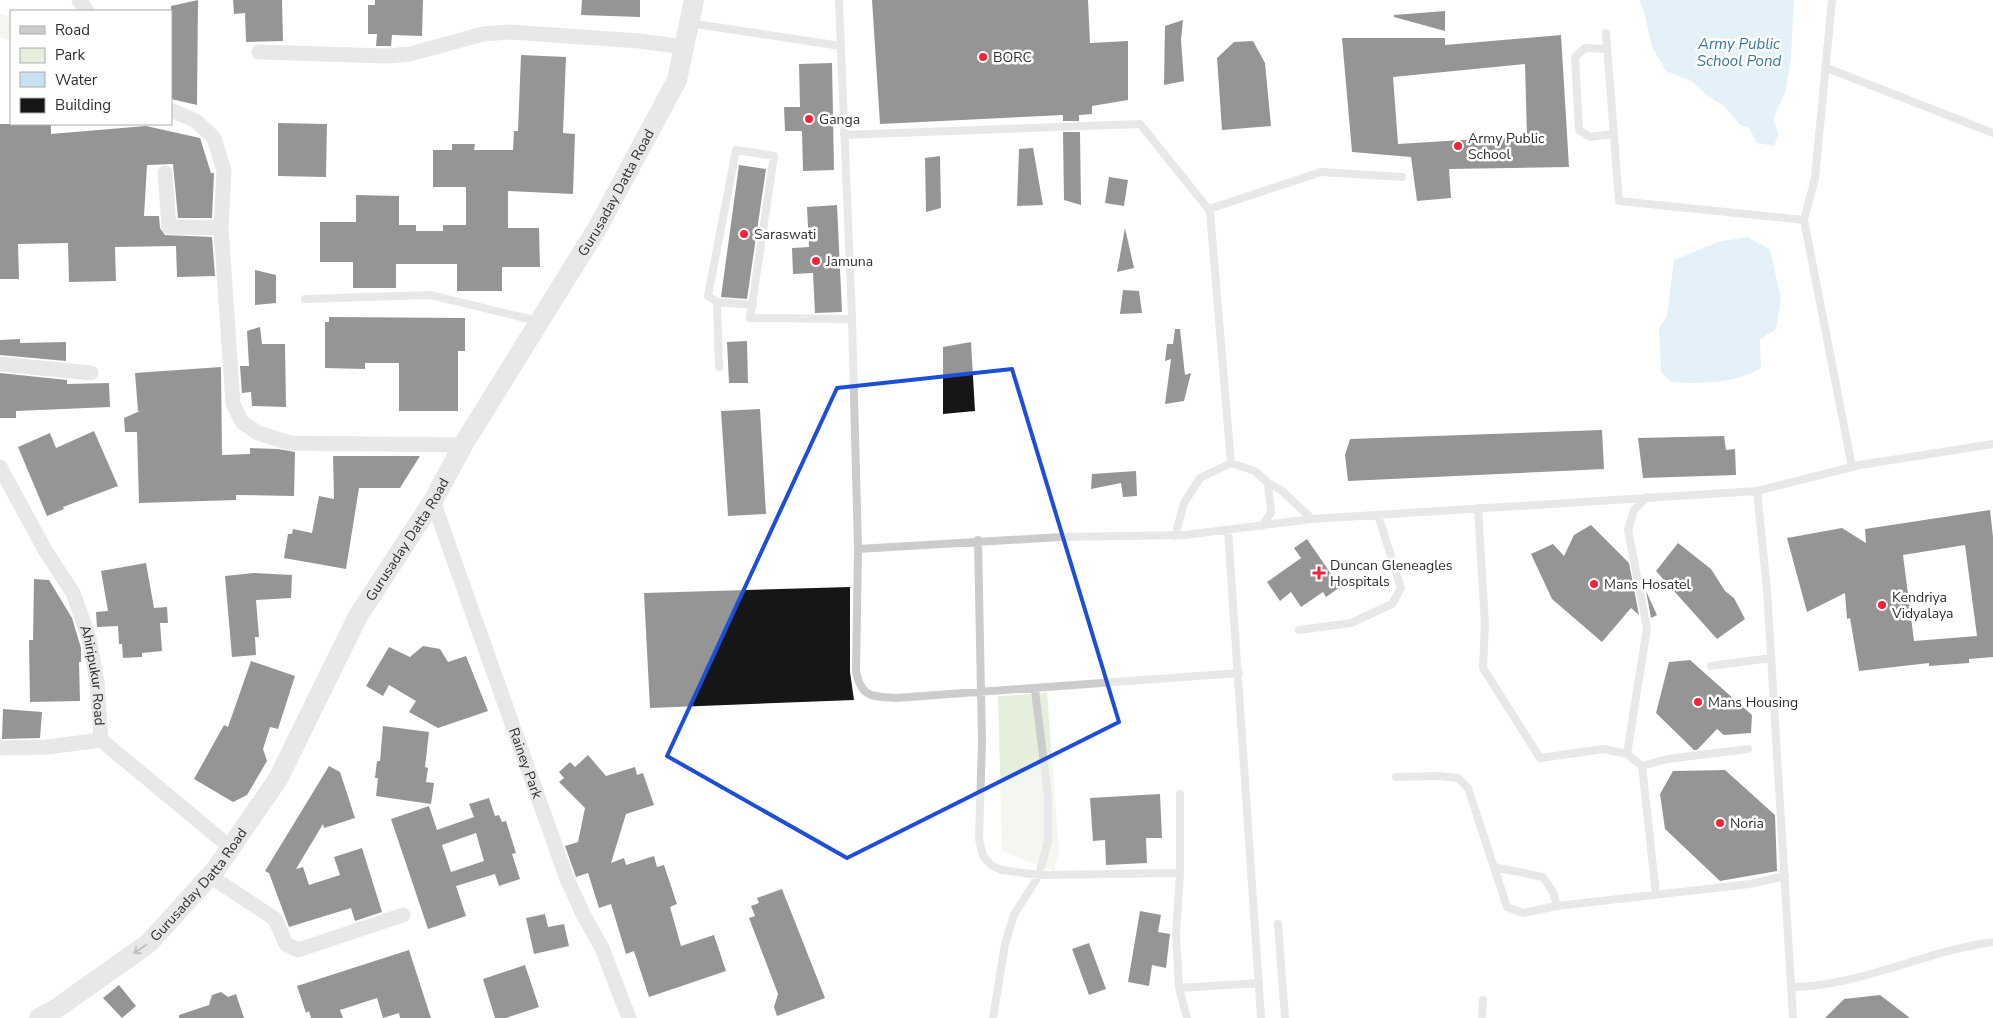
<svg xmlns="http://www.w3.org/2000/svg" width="1993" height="1018" font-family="'Nunito Sans',sans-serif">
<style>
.green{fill:#e6eedc}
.water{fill:#c6e1ef}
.building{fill:#161616;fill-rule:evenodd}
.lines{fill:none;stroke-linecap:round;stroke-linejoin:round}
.service{stroke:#ccc;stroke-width:8}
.minor{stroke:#ccc;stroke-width:15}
.tertiary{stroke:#ccc;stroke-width:20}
.oneway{stroke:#767676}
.marked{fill:none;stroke:#1d4ed8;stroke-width:4;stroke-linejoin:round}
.poi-dot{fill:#f6213a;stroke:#fff;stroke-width:2}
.labels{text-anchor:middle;stroke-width:5;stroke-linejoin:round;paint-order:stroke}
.poi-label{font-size:14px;fill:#2f2f2f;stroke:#fff;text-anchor:start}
.street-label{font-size:14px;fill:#2f2f2f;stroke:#fff}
.water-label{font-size:15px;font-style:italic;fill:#35779a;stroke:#fff}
</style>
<rect width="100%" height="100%" fill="#fff"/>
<path class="green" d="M0,14l11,3v24l-11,-4z
M1047,693l12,157 -5,21 -52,-20 -4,-155z"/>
<path class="water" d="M1639,0h155l-3,58 -5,32 -13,29 6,15 -5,12 -17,-3 -8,-15 -9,-3 -16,-19 -18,-11 -13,-13 -27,-11 -14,-24 -8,-35z
M1747,237l23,12 11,50 -5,30 -16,10 1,29c-27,16 -59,16 -90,14l-10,-10 -2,-44 8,-12 7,-56 47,-19z"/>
<path class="building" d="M198,0l-1,105 -26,-6v-93z
M233,0h49l1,41 -37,1 -1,-29 -11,1z
M375,0h48l-1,36 -30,-1 -1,11h-15l1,-12h-9v-29h7z
M582,0h58v17l-59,-2z
M872,0h216l2,43 38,-2v59l-36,6v8l-13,1v6h-16v-6l-183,9z
M1445,11v20l-51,-14v-2z
M1183,20l-2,20 3,41 -20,4 1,-59z
M1561,35l8,132 -120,2 2,29 -34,3 -6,-44 -59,-5 -10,-114h103v7zM1525,64l2,72 -129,8 -5,-67z
M1253,41l12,22 6,63 -49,4 -5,-72 17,-16z
M521,55l45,2 -3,76 12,1 -2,60 -65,-3v37h31l1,39h-38v24h-45v-27h-61v24h-43v-26h-33v-40h36v-27l43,1v29h17v6h27v-6h23v-38h-33v-37h19v-6h23l-1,6h39l1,-19h4z
M832,63l2,107 -31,1 -1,-40h-17l-1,-24h16l-1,-43z
M278,123l49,1 -1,53 -48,-1z
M0,124h51v10l95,-8 54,12 11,35h3l-2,45h-34l-5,-54 -26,1 -3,51h15l1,12 5,7 47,2 3,39 -38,1 -1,-31 -61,1 1,34 -47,1 -1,-39 -50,1 1,35h-19z
M1063,132h17l1,73 -17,-5z
M1033,148l10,57 -26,1 2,-57z
M940,156l1,52 -15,4 -1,-54z
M739,165l27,4 -19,130 -26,-2z
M1109,177l19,3 -4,26 -19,-3z
M837,205l5,107 -27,1 -2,-40 -20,1 -1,-26 17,-1 -2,-40z
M1125,228l9,40 -17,4z
M255,270l21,5v28l-21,2z
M1123,290l16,1 3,22 -22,1z
M329,317l136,1v33h-7v60h-59v-48h-34v6l-40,-1v-46h4z
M260,327l2,17h23l1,63 -34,-1 -1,-14 -9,1 -2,-27h9l-2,-35z
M1175,329h5l5,46 6,-2 -7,28 -19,3 6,-45 -6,2 2,-17h6z
M20,339v4l46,-1v19l-66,-6v-15z
M747,341l1,42h-19l-2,-41z
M971,342l4,69 -32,3v-67z
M221,367l1,88 28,-1v-6l28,1 17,3 -1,44 -58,-1v5l-97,3 -2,-71h-12l-1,-14 16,-7h-2l-3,-38z
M0,373l67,7v4l42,-1 1,24 -94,4v7h-16z
M760,409l6,105 -38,2 -7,-105z
M1602,430l2,39 -256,12 -3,-26 5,-16z
M94,431l24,55 -55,21 1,2 -17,7 -29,-69 32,-14 6,15z
M1724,436l2,14 9,-1 1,26 -93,3 -5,-40z
M333,456h87l-20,32h-41l-13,81 -62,-11 4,-24h4l1,-5 19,4 7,-37 15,3z
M1136,471l1,25 -14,1 -2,-14 -30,6 1,-15z
M1990,510l3,27v120l-24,2v4l-40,3v-3l-70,8 -9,-53 -3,1 -2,-26 -38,19 -20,-74 55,-10 24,15 -1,-14zM1965,545l12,91 -63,5 -11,-86z
M1591,525l38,38 10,52 -8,-7 -29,34 -50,-43 -21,-45 22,-10 11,12 10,-21z
M1307,539l33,48 -14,10 -3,-5 -22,15 -10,-15 -11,9 -13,-19 34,-24 -7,-10z
M1678,543l33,26 14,22 9,7 11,21 -28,20 -61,-68z
M146,563l8,45 13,-1 1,16h-8l2,28 -20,2v4l-19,1 -1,-14h-3l-1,-18 -21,1 -1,-15 12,-1 -7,-40z
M254,573l38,2 -1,23 -35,2 3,37h-4l1,18 -24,2 -7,-81z
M34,579l15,1 23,38 9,30v14h-2l1,39 -50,1 -1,-62h4z
M850,587v85l4,28 -204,8 -6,-115z
M1646,591l11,24 -6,3z
M423,646l17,3 8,13 18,-6 22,55 -50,17 -29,-16 7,-11 -27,-16 -6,11 -17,-10 23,-39 21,10z
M1690,660l62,55 -1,18 -27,2 -7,-6 -20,21h-3l-38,-37 13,-51z
M251,661l44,15 -17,53 -8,-2 -7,22 4,12 -20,34 -14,7 -39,-23 30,-54 4,2z
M3,709l39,3 -2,26 -38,1z
M383,726l46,6 -4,35 3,1 -2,14 8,1 -3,21 -55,-8 2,-18h-3l2,-17h3z
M588,755l18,21 29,-9 2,8 6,-2 11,32 -28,9 -15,49 13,-5 2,7 28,-9 3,11 7,-2 13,39 -7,3 11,39 33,-11 12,36 -77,26 -15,-46 -8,3 -15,-50 -12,4 -11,-35 -12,4 -11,-31 13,-4 7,-34 -26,-26 5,-4 -5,-6 11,-10 5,5z
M329,766l11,6 15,46 -31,10 -1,-4 -27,45 7,-2 6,18 31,-10 -6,-18 28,-9 20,64 -27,9 -4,-13 -62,19 -20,-54 -4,-2z
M1725,770l50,45 2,56 -57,10 -55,-52 -5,-35 13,-23z
M1160,794l2,44h-16l1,25 -41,2 -1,-25 -12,1 -3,-43z
M489,798l6,18 4,-1 3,7 4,-1 10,32 -4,1 8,25 -21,7 -4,-12 -39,12 10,30 -38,13 -37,-110 38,-13 8,24 37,-13 -5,-13zM476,833l8,28 -33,11 -9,-27z
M782,889l43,109 -48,18 -3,-9 4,-13 -29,-76 6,-2 -4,-10 8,-3 -2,-5z
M1140,911l21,4 -3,17 12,2 -4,34 -14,-3 -3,21 -21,-4z
M545,914l3,13 16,-3 5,22 -35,8 -8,-36z
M1089,943l17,46 -17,6 -17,-46z
M409,950l22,68h-31l-1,-5 -16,5 -6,-20 -37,12 3,8h-32l-2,-7 -3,2 -9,-27z
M525,965l14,42 -33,11h-11l-12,-39z
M119,985l17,21 -14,12 -19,-20z
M221,992l7,5 8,-3 8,24h-65v-3l30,-10 3,-10z
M1880,995l30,23h-85l19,-19z"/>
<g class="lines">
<path class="service" d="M839,0l13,319 6,230 -2,123c6,26 15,24 40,26l343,-25
M1832,0l-17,178 -11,42 48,247
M689,23l152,23
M1606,33l13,168 185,19
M1607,49l-22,-1 -10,9 4,73 11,7 24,-3
M1827,68l166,65
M844,135l296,-11 70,87 21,252 -31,15 -16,25 -9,33
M1209,209l112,-37 81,5
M305,299l125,-4 108,26
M717,302l-9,-6 28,-146 38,6 -24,162 102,1
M719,367l-2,-65 36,3
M1231,463l24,8 13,12 3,30 -9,13
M1268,483l13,7 31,29
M1757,491l10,99 26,428
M1478,508l7,116 -2,44 57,90 64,-9 23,5 15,12
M1228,530l33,488
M978,540l4,202 -3,97 4,17 8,9 10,5 38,5 141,-2
M858,549l203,-12 124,-2 127,-16 445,-28 103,-26 133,-21
M1299,630l52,-7 41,-19 9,-16 -23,-73
M1711,666l60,-8
M1627,754l20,-126 -19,-98 6,-20 13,-13
M1396,777l43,-1 19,2 10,10 39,119 16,6 34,-7 193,-22 35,-8
M1180,794v79l-4,61 3,54 8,30
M1494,867l49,10 10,15 4,14
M1656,894l-14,-128 25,-7 81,-10
M1278,924l7,94
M1792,987c69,-1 133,-36 201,-45
M1179,988l80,-5
M993,1018l12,-74 9,-29 25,-40 9,-34v-45l-13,-106
M1482,1018l1,-18"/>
<g class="minor">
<path d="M79,0l8,11"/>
<path d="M259,52l128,4 23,-2 73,-20 27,-2 129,9 45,6"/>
<path d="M171,110l25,11 18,17 10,33 -3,57 12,176 9,18 16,11 32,10 173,2"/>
<path d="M165,173l4,54 52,1"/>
<path d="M0,364l91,9"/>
<path id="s1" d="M0,467l45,83 28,43 16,45 8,44 4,58 129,107"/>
<path id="s2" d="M433,501l134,378 17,37 18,32 27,70"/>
<path d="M0,748l47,-1 54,-7"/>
<path d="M210,876l65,43 11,25 12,6 105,-35"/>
</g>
<path class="tertiary" id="s3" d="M39,1018l14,-7 96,-68 67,-74 62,-90 80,-163 75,-115 30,-56 135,-218 79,-147 17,-80"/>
</g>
<defs><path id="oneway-shaft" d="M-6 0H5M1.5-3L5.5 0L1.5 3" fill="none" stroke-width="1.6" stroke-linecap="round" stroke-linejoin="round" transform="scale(1.25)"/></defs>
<use class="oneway" href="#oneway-shaft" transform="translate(140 949) rotate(145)"/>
<path d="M0 0H1993V1018H0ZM1012,369l107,353 -272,136 -180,-102 170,-368z" fill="#fff" fill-opacity=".55" fill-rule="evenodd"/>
<path class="marked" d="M1012,369l107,353 -272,136 -180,-102 170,-368z"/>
<g class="poi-dot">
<circle cx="983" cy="57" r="5"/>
<circle cx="809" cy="119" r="5"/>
<circle cx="1458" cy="146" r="5"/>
<circle cx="744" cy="234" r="5"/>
<circle cx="816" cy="261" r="5"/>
<path d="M1316.5 565.5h5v5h5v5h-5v5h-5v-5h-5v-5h5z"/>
<circle cx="1594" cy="584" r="5"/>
<circle cx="1882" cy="605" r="5"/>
<circle cx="1698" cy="702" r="5"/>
<circle cx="1720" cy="823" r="5"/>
</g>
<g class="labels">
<g class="poi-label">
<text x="993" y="62">BORC</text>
<text x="819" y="124">Ganga</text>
<text x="1468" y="143">Army Public<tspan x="1468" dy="16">School</tspan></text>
<text x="754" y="239">Saraswati</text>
<text x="826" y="266">Jamuna</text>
<text x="1330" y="570">Duncan Gleneagles<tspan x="1330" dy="16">Hospitals</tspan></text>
<text x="1604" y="589">Mans Hosatel</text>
<text x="1892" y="602">Kendriya<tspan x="1892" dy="16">Vidyalaya</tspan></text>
<text x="1708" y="707">Mans Housing</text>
<text x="1730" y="828">Noria</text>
</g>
<g class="street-label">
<text dy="5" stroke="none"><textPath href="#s3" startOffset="1020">Gurusaday Datta Road</textPath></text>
<text dy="5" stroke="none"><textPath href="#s3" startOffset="615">Gurusaday Datta Road</textPath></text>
<text dy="5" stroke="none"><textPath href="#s1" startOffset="231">Ahiripukur Road</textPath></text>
<text dy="5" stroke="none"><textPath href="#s2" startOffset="278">Rainey Park</textPath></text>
<text dy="5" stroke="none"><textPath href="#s3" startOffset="210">Gurusaday Datta Road</textPath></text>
</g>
<g class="water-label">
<text x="1739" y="49">Army Public<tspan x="1739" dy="17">School Pond</tspan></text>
</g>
</g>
<rect x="10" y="10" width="162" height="115" fill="#ffffff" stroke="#acacac"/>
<rect x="20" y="26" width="25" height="8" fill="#cccccc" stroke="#acacac"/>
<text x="55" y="35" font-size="15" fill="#2f2f2f">Road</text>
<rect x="20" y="48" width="25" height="15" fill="#e6eedc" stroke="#acacac"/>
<text x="55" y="60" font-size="15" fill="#2f2f2f">Park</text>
<rect x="20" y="72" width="25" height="15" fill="#c6e1ef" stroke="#acacac"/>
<text x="55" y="85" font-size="15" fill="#2f2f2f">Water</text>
<rect x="20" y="98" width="25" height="15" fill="#161616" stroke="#acacac"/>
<text x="55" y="110" font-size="15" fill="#2f2f2f">Building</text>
</svg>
